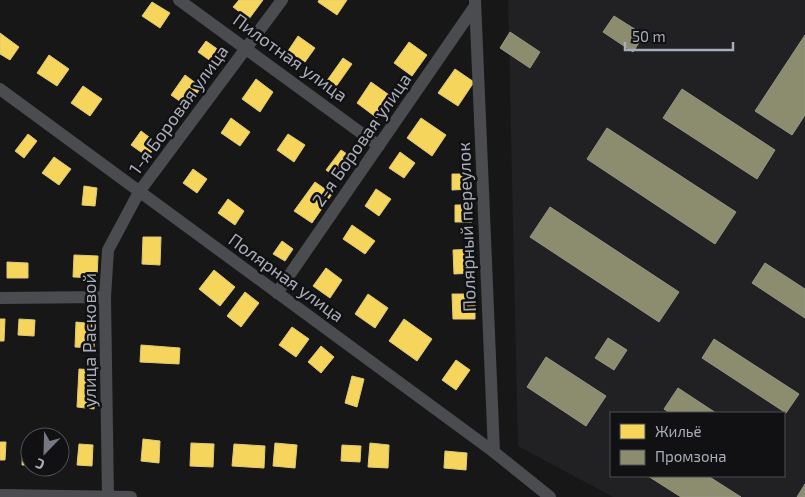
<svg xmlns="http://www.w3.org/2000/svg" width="805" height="497" font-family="'Exo 2',sans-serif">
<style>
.built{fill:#212123;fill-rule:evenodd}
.homes{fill:#f6d55c;stroke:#dfc978}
.industry{fill:#8c8c6e;stroke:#949684}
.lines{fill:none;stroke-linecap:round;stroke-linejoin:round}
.street{stroke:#4b4c50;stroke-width:12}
.labels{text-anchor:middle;stroke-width:5;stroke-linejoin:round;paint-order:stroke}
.street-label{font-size:18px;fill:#a8adb8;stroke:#111113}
</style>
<rect width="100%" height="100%" fill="#171717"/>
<path class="built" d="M508,0h297v497h-192l-95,-51zM611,413h173v63h-173z"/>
<path class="homes" d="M239,0h24l-14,19 -16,-12z
M319,0h28l-10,15 -19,-13z
M152,2l18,11 -10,15 -18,-12z
M0,33l19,14 -9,13 -10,-6z
M298,36l17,12 -10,14 -17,-11z
M206,41l17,12 -8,11 -17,-12z
M409,42l18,13 -15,21 -18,-13z
M49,55l20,14 -12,17 -20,-13z
M343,58l9,6 -17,24 -9,-6z
M455,69l19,13 -16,24 -20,-13z
M185,75l16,12 -13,20 -17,-12z
M256,79l17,13 -13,20 -18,-13z
M371,82l21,15 -15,21 -20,-15z
M83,86l19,13 -12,17 -19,-13z
M231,118l19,14 -10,14 -19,-13z
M421,118l25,17 -14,21 -25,-18z
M141,131l16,12 -9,14 -17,-12z
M28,134l9,7 -13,17 -9,-7z
M288,134l17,11 -11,17 -17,-12z
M341,150l15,10 -15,21 -15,-11z
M400,152l15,11 -11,15 -15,-10z
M54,157l17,12 -12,16 -17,-12z
M193,169l14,10 -10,14 -14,-10z
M452,174h19l1,15 -20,1z
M315,182l17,12 -20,29 -18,-12z
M84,186l13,2 -2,18 -13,-1z
M376,189l15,10 -12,17 -14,-10z
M228,199l16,12 -9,14 -17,-12z
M455,205h16l1,17h-17z
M352,225l23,16 -10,13 -22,-15z
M143,237h18l-1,28 -18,-1z
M282,241l11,8 -8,12 -12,-7z
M474,249l1,24 -21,1 -1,-24z
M74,255l24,1 -1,22 -24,-1z
M7,262l21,1v15h-21z
M326,268l16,12 -12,18 -17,-12z
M214,270l21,17 -15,19 -21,-17z
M245,292l14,11 -18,24 -14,-11z
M368,294l20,14 -13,20 -20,-14z
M452,294h23v25h-22z
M0,319h5l-1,22h-4z
M19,319l16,1 -1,16 -16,-1z
M404,319l28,20 -15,22 -28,-20z
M76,322l19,2 -1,24 -19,-1z
M292,327l17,12 -13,18 -17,-12z
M141,345l39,3 -1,16 -39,-2z
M321,346l13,11 -13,16 -13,-11z
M456,360l14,10 -14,20 -14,-10z
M79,369l17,1 -2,39 -17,-2z
M352,376l12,3 -7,28 -12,-4z
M143,439l17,2 -1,22 -18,-2z
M0,442h6l-1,18h-5z
M191,443l23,1 -1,23 -23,-1z
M275,443l22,2 -2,23 -22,-2z
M370,443l19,2 -1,23 -20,-1z
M23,444l7,1v20h-8z
M79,444l14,1 -1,21 -15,-1z
M234,444l31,2 -1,22 -32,-2z
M342,445l19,1 -1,16 -19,-1z
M445,451l22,2 -1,17 -22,-2z"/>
<path class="industry" d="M614,16l30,19 -11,17 -30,-20z
M510,32l30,20 -10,16 -30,-20z
M805,35v80l-13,20 -37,-24z
M682,89l93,61 -18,29 -94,-61z
M607,128l129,84 -21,32 -128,-85z
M550,207l129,85 -20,30 -129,-85z
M765,263l40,26v29l-53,-35z
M608,338l19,12 -13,20 -19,-12z
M714,339l85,55 -13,19 -84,-55z
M546,357l60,39 -20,30 -59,-39z
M678,388l38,25h-46l-6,-4z
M648,476h60l33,21h-60z
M805,484v13h-8z"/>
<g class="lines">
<path class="street" d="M179,0l200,146
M475,0l19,452
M0,89l494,363 56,45
M277,293l198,-287
M0,298l105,-1
M0,495l131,2
M108,497l-3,-200 3,-47 31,-58 143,-192"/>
</g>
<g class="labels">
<g class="street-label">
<text transform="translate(290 58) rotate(36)" y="6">Пилотная улица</text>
<text transform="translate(179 110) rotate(-54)" y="6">1-я Боровая улица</text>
<text transform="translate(362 140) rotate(-55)" y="6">2-я Боровая улица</text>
<text transform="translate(467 227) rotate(-92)" y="6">Полярный переулок</text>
<text transform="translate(286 278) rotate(36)" y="6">Полярная улица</text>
<text transform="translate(90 340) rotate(-90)" y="6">улица Расковой</text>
</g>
</g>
<rect x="610" y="412" width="175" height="65" fill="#111113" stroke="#4d4f55"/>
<rect x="620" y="424" width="25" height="15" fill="#f6d55c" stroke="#4d4f55"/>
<text x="655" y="437" font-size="15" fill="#a8adb8">Жильё</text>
<rect x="620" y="450" width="25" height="15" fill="#8c8c6e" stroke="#4d4f55"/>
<text x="655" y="462" font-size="15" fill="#a8adb8">Промзона</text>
<g transform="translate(45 452) rotate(203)"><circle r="24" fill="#111113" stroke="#4d4f55"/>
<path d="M0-4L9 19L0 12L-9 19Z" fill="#757880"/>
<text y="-8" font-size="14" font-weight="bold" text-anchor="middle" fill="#a8adb8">С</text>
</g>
<path d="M625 42v8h108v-8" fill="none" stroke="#a8adb8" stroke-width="2.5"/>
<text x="632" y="42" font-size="15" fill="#a8adb8" stroke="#111113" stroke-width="4" paint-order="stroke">50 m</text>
</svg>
